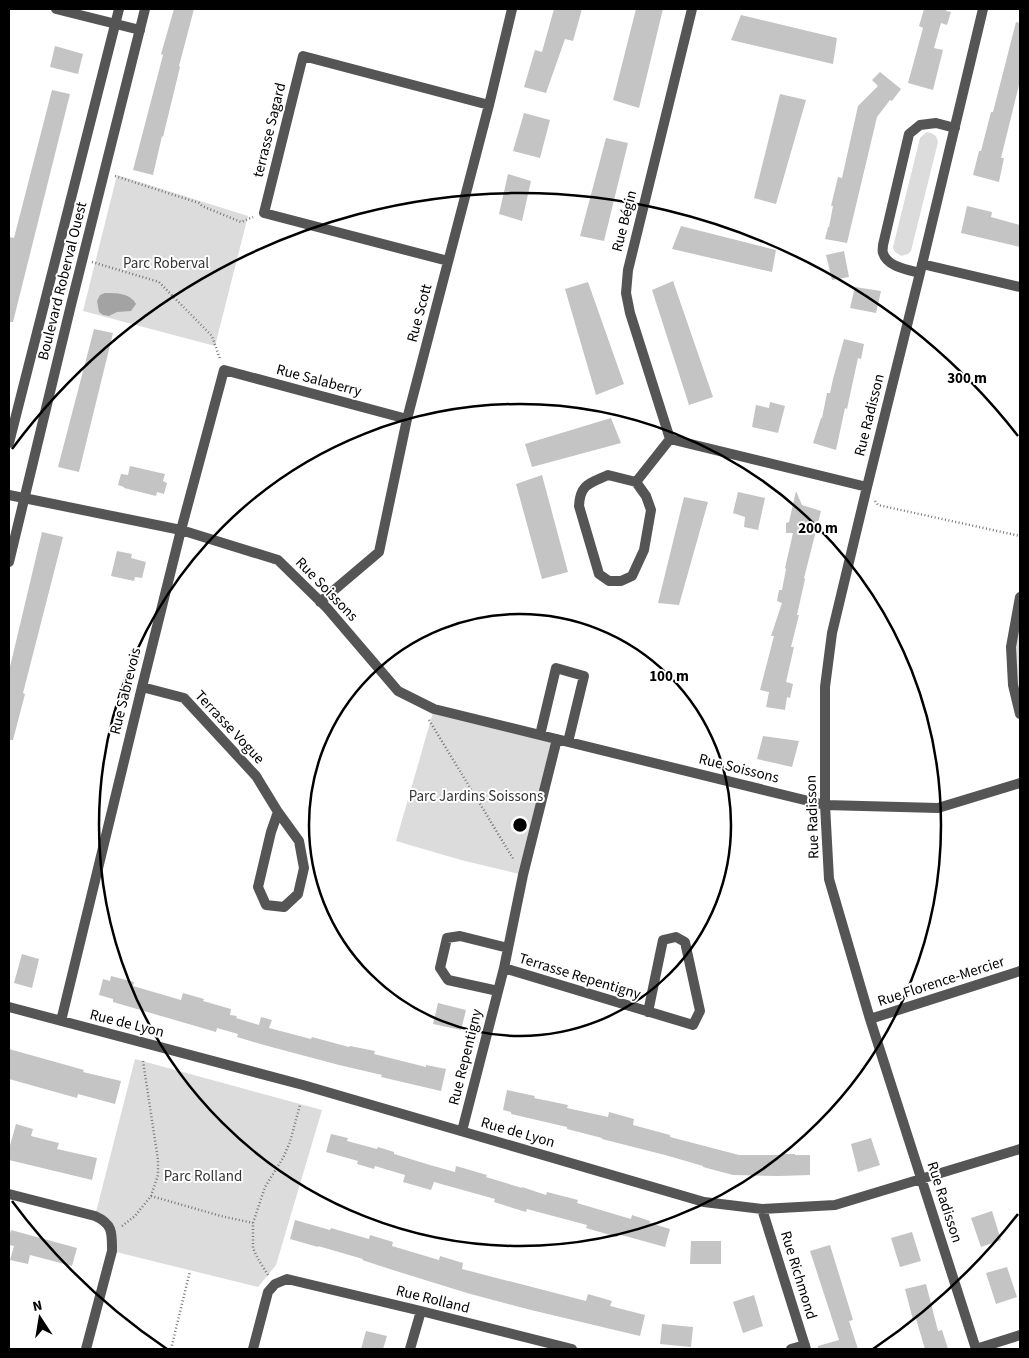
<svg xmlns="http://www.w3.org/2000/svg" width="1029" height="1358" font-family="'Source Sans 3',sans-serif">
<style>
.green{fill:#dcdcdc}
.water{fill:#a3a3a3}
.building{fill:#c4c4c4}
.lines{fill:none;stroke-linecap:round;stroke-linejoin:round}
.path{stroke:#777;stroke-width:2.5;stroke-dasharray:1 2.5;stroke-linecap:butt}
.minor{stroke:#555;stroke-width:10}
.tertiary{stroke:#555;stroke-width:10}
.ring{fill:none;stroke:#000;stroke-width:2.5}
.labels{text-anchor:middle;stroke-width:4;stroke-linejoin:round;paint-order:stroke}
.street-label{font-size:15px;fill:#000;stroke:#fff}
.park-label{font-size:15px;fill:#333;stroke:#fff}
.centre{fill:#000;stroke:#fff;stroke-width:2.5}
.ring-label{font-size:15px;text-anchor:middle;font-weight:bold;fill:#000;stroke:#fff;stroke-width:4;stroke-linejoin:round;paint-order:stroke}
</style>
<rect width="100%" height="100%" fill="#fff"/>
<path class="green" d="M927,132l4,1 5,3 2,6 -27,109 -3,3 -7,2 -7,-5 -1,-4 27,-109 2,-2z
M117,175l131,41 -33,130 -132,-35z
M1020,597v117l-7,-29 2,-68z
M434,709l123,30 -34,136 -62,-15 -65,-19z
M135,1059l187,51 -46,155 -18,22 -146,-36v-15l-17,-20z"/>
<path class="water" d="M105,293c12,0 25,0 31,11l-5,7 -14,1 -8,4 -6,-1 -4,-3 -2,-11 3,-6z"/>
<path class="building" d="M174,9h20l-15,57 1,1 -17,70 -1,-1 -9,39 -20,-5 30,-115 -2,-1z
M554,9h28l-9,32 -8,-2 -19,54 -22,-6 11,-37 7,2z
M636,9h27l-24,99 -26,-8z
M924,9h23l-1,2 5,1 -4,13 -6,-2 -7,25 9,2 -10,40 -25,-7 15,-55 -4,-2z
M741,15l96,23 -4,26 -102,-24z
M1016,22l4,1v58l-19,77h3l-5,24 -26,-7 6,-24h2l10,-39h2z
M55,46l28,8 -5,20 -28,-7z
M880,72l21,17 -9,12 -2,-1 -13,17 -30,126 -22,-4 3,-12h1l4,-21h-2l7,-29 4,1 16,-72 20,-20 -6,-6z
M52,90l18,4 -57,228h-4v-85l5,1z
M780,94l26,6 -30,104 -22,-6z
M524,113l26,7 -10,38 -27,-7z
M606,138l22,5 -24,98 -24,-5z
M508,174l23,7 -9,40 -23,-7z
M967,206l25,6 -1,5 29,8v22l-59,-14z
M681,226l95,24 -4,22 -100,-23z
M844,251l5,26 -17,3 -6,-25z
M673,281l40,116 -24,8 -37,-115z
M588,282l36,102 -28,11 -31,-106z
M855,287l26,4 -5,22 -26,-5z
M94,329l19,4 -34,139 -21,-5z
M844,339l20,5 -3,15 -3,-1 -11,51 -2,-1 -9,42 -23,-7 8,-25h1l5,-25h3l3,-14z
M770,402l15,4 -7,27 -26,-6 4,-22 13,3z
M611,418l10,25 -89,24 -7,-23z
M130,466l35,8 -2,7 4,2 -3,11 -7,-2 -1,4 -32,-8v-1l-6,-2 3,-11 7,1z
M542,475l26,97 -26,7 -26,-95z
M796,491l6,14 19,6 -17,67 1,1 -8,36h2l-8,32h3l-8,35 7,2 -3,14 -3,-1 -2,13 -19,-3 3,-15 -9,-2 14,-54h-3l11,-33 -5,-2 2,-11h3l4,-21 -1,-1 8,-35h-7v-10l3,-1z
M738,492l27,6 -7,32 -14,-3 1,-10 -12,-4z
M684,497l24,5 -29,103 -21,-2z
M42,532l21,5 -40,156 2,1 -12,46h-4v-69z
M117,551l15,3 -1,4 15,4 -4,16 -7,-1 -1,4 -23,-5z
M763,736l36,5 -7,26 -35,-8z
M22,954l17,5 -7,29 -18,-5z
M111,976l23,6 -1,4 48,14 2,-7 21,6 -1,2 28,8 -1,6 7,1 -1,2 23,7 2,-8 11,3 -3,8 42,11 1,-2 37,10 1,-1 25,5 -1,3 52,13v-2l20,4 -5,22 -60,-14 1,-2 -43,-10 -75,-20 -27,-8 1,-3 -21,-6 -1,4 -103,-30v-3l-14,-4 4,-16 7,2z
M438,1003l28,7 -5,20 -28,-6z
M9,1049l75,21 -1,2 38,9 -6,23 -37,-10 -1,4 -68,-19z
M507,1090l28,6 -1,2 34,7 -1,3 41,9 1,-5 25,7 -1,6 37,10v2l69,18h42v-1h14v1h15v20l-31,1 -46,-1 -30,-8v-1l-38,-11 -63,-16v-1l-35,-9v-2l-56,-13v-2l-8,-2z
M16,1124l17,5 -2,7 28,7 -2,6 40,9 -5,22 -83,-20v-11z
M331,1134l17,4 -1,3 30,8 1,-2 16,5v2l36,11 25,7 1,-6 31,9 -1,2 36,11v-1l24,8 1,-3 31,8 -1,3 54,16 1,-4 18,6v2l20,6 -5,18 -47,-13 -1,3 -31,-9 1,-3 -60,-16 -1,3 -32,-10 1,-3 -61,-17 -3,8 -28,-8 2,-7 -30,-9 -1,3 -17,-5 1,-3 -32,-9z
M871,1138l9,27 -22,7 -7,-28z
M992,1211l9,29 -20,7 -10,-29z
M295,1220l35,10 1,-2 38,11 1,-4 23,7 -1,4 47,14 1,-4 23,7 -1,6 124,32 2,-7 24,7 -2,5 35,9 -5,21 -109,-26 -64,-17 -71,-22 -34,-11 1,-1 -45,-13v1l-28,-8z
M11,1230l66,18 -5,18 -42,-11 -2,9 -18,-4 4,-14 -5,-1v-8z
M912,1232l9,29 -21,6 -9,-29z
M691,1241h30v23h-31z
M830,1245l23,75 -4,1 9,28h-40v-3l21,-6 -29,-89z
M1007,1267l10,30 -21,7 -10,-31z
M926,1284l12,47 4,-1 6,19h-23l-9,-30 -3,1 -8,-31z
M754,1295l9,31 -20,7 -10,-31z
M662,1324l31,3 -2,20 -31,-3z
M366,1331l21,5 -4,13h-22z"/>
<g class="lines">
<path class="path" d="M115,176l84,27 3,3 39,16 12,-5
M92,262l67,20 53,54 8,23
M875,501l3,4 142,31
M429,720l85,140
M143,1061l15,99v15l-7,21
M122,1226l13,-10 16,-20 70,20 32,7
M268,1275l-10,-16 -5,-11v-25l12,-36 18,-29 7,-16 10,-37
M171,1349l19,-78"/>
<path class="minor" d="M56,9l84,21
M692,9l-64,261 -2,23 4,20 40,126 197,48
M448,261l-184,-48 39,-157 186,49
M922,264l98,23
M920,273c-11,-3 -33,-6 -37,-20 -1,-2 0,-5 0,-8l26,-111 11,-9 16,-2 19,5
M608,475l28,7 10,14 5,14 -7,40 -12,26 -11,5h-12l-10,-7 -20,-68c1,-22 11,-23 29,-31z
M636,482l34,-43
M9,495l172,35 97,30 49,48 71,83 36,18 391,96 113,3 82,-25
M1020,597l-9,50 2,38 7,29
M320,602l59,-50 28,-133 82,-314 23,-96
M142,687l42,11 72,78 22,36 21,29 5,27 -6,26 -14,13 -18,-2 -8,-18 13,-55 7,-20
M540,735l16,-67 28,8 -16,66
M504,968l189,57 7,-14 -15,-69 -9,-5 -13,3 -15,72
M498,991l-50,-11 -8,-12 7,-30 13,-2 48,12
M9,1007l294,78 401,117 58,7 73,-4 185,-56
M870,1019l150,-48
M61,1021l81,-334 39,-157 43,-160 183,49
M462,1131l42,-163 19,-93 34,-136
M9,1194l86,22c18,8 17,17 17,35l-26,98
M762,1209l44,140
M253,1349l15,-57 7,-8 12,-5 134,32 151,38
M410,1349l11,-38
M791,1349l14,-4
M976,1349l-106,-330 -41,-140 -4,-74v-118l7,-54 35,-146 53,-214 63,-264
M976,1349l44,-14"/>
<path class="tertiary" d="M9,443l110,-434
M9,562l62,-257 74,-296"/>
</g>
<g class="ring">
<circle cx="520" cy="825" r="211"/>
<circle cx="520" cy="825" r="421"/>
<path d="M1018 1214A632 632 0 0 1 873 1349M167 1349A632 632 0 0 1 12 1201M12 449A632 632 0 0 1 1018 436"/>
</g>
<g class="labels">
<g class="street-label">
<text transform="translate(269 130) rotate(-76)" y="5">terrasse Sagard</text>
<text transform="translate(624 221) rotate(-76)" y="5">Rue Bégin</text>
<text transform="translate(62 281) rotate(-76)" y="5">Boulevard Roberval Ouest</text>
<text transform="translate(419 313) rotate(-75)" y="5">Rue Scott</text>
<text transform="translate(319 380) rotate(15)" y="5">Rue Salaberry</text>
<text transform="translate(869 415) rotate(-76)" y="5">Rue Radisson</text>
<text transform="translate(327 589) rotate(46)" y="5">Rue Soissons</text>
<text transform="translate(125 691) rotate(-76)" y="5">Rue Sabrevois</text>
<text transform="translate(230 727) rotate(47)" y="5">Terrasse Vogue</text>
<text transform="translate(739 768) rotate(14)" y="5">Rue Soissons</text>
<text transform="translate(812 817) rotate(-92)" y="5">Rue Radisson</text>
<text transform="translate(580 976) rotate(17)" y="5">Terrasse Repentigny</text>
<text transform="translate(941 981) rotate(-18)" y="5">Rue Florence-Mercier</text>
<text transform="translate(127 1023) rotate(14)" y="5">Rue de Lyon</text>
<text transform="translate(465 1057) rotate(-76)" y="5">Rue Repentigny</text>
<text transform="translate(518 1132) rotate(16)" y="5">Rue de Lyon</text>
<text transform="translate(945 1202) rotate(72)" y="5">Rue Radisson</text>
<text transform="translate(799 1275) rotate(73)" y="5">Rue Richmond</text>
<text transform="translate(433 1299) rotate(14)" y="5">Rue Rolland</text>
</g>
<g class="park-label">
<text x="166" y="268">Parc Roberval</text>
<text x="476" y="801">Parc Jardins Soissons</text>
<text x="203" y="1181">Parc Rolland</text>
</g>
</g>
<circle cx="520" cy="825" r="8" class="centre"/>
<g class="ring-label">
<text x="967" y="383">300 m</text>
<text x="818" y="533">200 m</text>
<text x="669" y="681">100 m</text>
</g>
<rect width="1029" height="1358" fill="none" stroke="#000000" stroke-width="20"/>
<g transform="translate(40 1318) rotate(348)" stroke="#ffffff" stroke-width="4" paint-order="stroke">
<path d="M0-4L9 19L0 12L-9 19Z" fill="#000000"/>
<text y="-8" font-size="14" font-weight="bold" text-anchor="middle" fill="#000000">N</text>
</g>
</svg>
